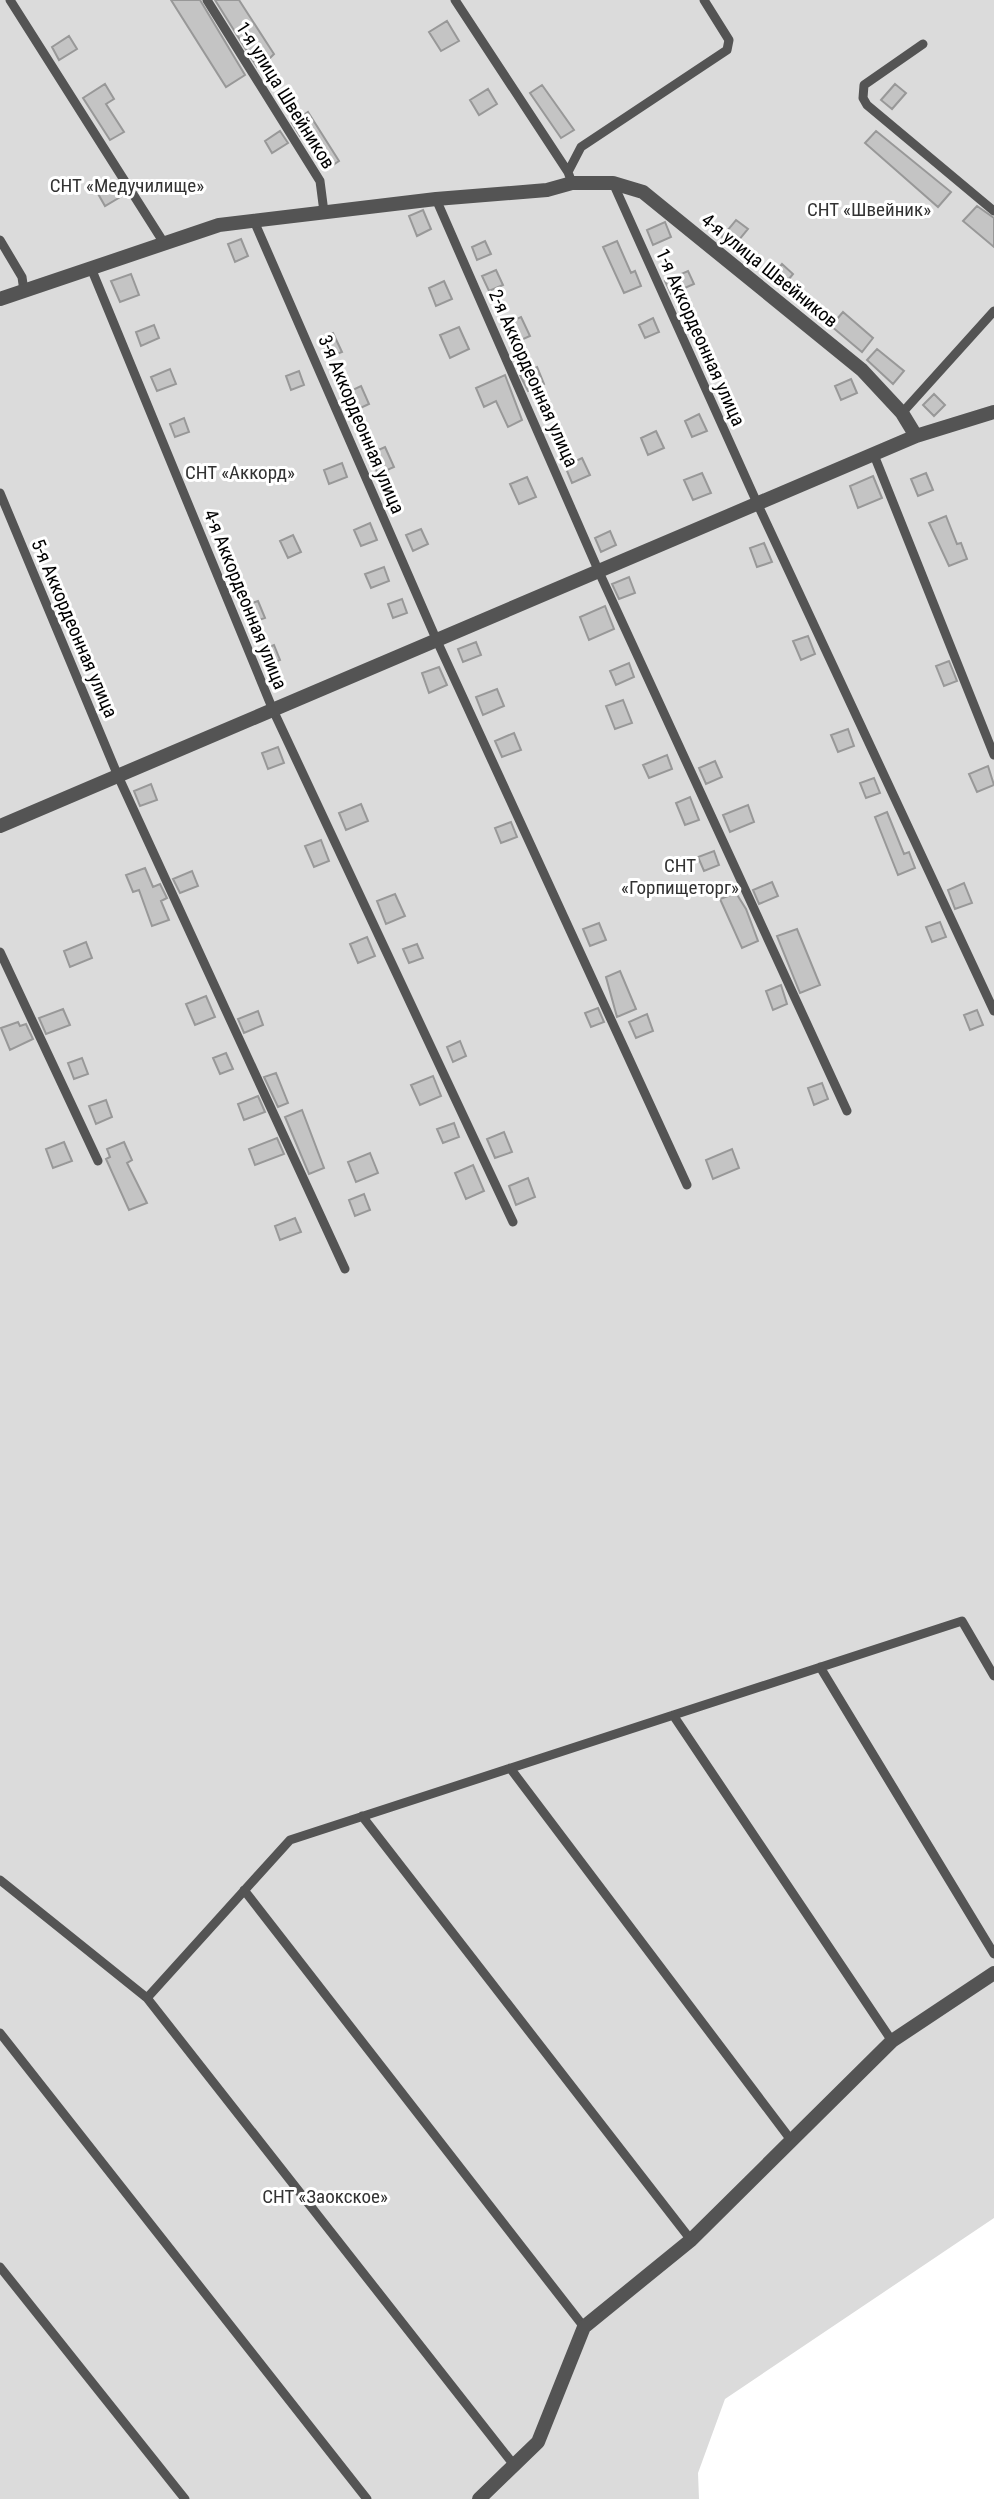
<svg xmlns="http://www.w3.org/2000/svg" width="994" height="2499" font-family="'Roboto Condensed',sans-serif">
<style>
.green{fill:#dbdbdb}
.building{fill:#c4c4c4;stroke:#989898;stroke-width:2}
.lines{fill:none;stroke-linecap:round;stroke-linejoin:round}
.service{stroke:#545454;stroke-width:9}
.minor{stroke:#545454;stroke-width:14}
.labels{text-anchor:middle;stroke-width:6;stroke-linejoin:round;paint-order:stroke}
.street-label{font-size:19px;fill:#000;stroke:#fff}
.park-label{font-size:19px;fill:#323232;stroke:#fff}
</style>
<rect width="100%" height="100%" fill="#fff"/>
<path class="green" d="M0,0h994v2218l-269,181 -27,74 1,26h-699z"/>
<path class="building" d="M171,0h29l45,75 -19,12z
M215,0h24l35,54 -7,7 -10,6z
M447,21l12,20 -18,10 -12,-19z
M69,36l8,13 -18,11 -7,-13z
M105,84l9,15 -8,5 18,28 -14,8 -27,-42z
M895,84l11,9 -14,16 -11,-9z
M542,85l32,45 -13,8 -31,-45z
M488,89l9,15 -18,11 -9,-15z
M308,112l31,49 -12,8 -22,-35 -5,2 -8,-13z
M280,131l8,12 -16,10 -7,-12z
M876,131l75,61 -13,15 -73,-64z
M113,182l9,14 -17,10 -8,-14z
M977,206l17,12v29l-31,-26z
M423,210l8,19 -14,7 -8,-20z
M736,220l12,9 -14,17 -12,-9z
M665,222l6,15 -18,8 -6,-15z
M241,239l7,17 -13,6 -7,-18z
M485,241l6,13 -14,6 -5,-13z
M617,241l14,32 4,-2 6,15 -17,7 -21,-46z
M782,264l11,10 -9,11 -11,-10z
M496,270l7,15 -14,6 -7,-15z
M688,271l6,13 -23,10 -6,-13z
M131,274l8,21 -19,7 -9,-21z
M444,281l8,18 -16,7 -7,-18z
M843,312l30,26 -11,14 -31,-26z
M521,317l9,19 -18,8 -9,-19z
M653,318l6,14 -14,6 -6,-13z
M154,325l5,13 -18,8 -5,-14z
M459,327l10,22 -19,9 -10,-23z
M333,333l9,19 -13,5 -9,-18z
M877,349l27,22 -11,13 -26,-24z
M537,367l7,17 -16,7 -8,-16z
M170,369l6,15 -19,7 -6,-14z
M299,371l5,14 -13,5 -5,-14z
M505,375l17,45 -14,7 -12,-26 -12,6 -8,-19z
M851,379l6,14 -16,7 -6,-14z
M361,386l8,18 -17,8 -8,-18z
M934,394l11,11 -11,11 -11,-11z
M699,414l8,17 -15,6 -7,-16z
M184,418l5,14 -14,5 -5,-13z
M656,431l8,17 -16,7 -7,-17z
M385,447l9,20 -16,7 -9,-20z
M582,458l8,17 -18,8 -7,-17z
M342,463l5,14 -18,7 -5,-14z
M702,473l9,20 -18,7 -9,-20z
M926,473l7,17 -15,6 -7,-17z
M873,476l9,22 -24,10 -8,-22z
M527,477l9,20 -17,7 -9,-20z
M946,516l11,28 4,-1 6,16 -18,7 -20,-43z
M370,523l7,17 -16,6 -7,-16z
M421,529l7,15 -15,7 -7,-16z
M610,531l6,14 -15,7 -6,-14z
M293,535l8,17 -13,6 -8,-17z
M764,543l8,19 -15,5 -7,-19z
M384,567l5,14 -18,7 -6,-14z
M629,577l6,16 -16,6 -7,-15z
M402,599l5,14 -14,5 -5,-14z
M258,601l7,17 -15,5 -7,-17z
M605,606l9,23 -25,11 -9,-23z
M808,636l7,18 -14,6 -8,-19z
M476,642l5,13 -18,7 -5,-13z
M274,645l6,15 -13,5 -6,-15z
M949,661l8,20 -13,5 -8,-20z
M629,663l5,14 -18,8 -6,-14z
M439,667l8,18 -18,8 -7,-20z
M497,689l7,17 -21,9 -7,-18z
M623,700l9,23 -17,6 -9,-23z
M848,729l6,17 -16,6 -7,-17z
M514,733l7,17 -19,7 -7,-16z
M278,747l6,16 -16,6 -6,-16z
M667,755l5,14 -23,9 -6,-13z
M715,761l7,16 -16,7 -7,-16z
M988,766l6,19 -17,7 -8,-18z
M874,778l6,15 -14,5 -6,-15z
M151,784l6,16 -17,6 -6,-15z
M690,797l9,23 -14,5 -9,-22z
M361,804l7,17 -22,9 -7,-17z
M748,805l6,17 -24,10 -7,-17z
M887,812l17,42 5,-2 6,16 -17,7 -23,-58z
M511,822l6,15 -16,6 -6,-15z
M321,840l8,21 -15,6 -9,-21z
M714,851l5,14 -15,6 -6,-14z
M145,868l8,19 7,-3 7,14 -6,3 8,19 -17,6 -13,-36 -6,2 -7,-17z
M192,871l6,15 -18,7 -7,-14z
M772,882l6,14 -19,8 -6,-14z
M964,883l8,20 -17,6 -7,-19z
M736,893l10,16 12,32 -16,7 -22,-49z
M395,894l10,22 -19,8 -9,-23z
M940,922l6,15 -14,5 -6,-15z
M599,923l7,17 -16,6 -7,-17z
M797,929l23,56 -20,8 -23,-57z
M367,937l8,19 -17,7 -8,-19z
M86,942l6,16 -22,9 -6,-16z
M417,944l6,14 -14,5 -6,-14z
M620,971l16,38 -19,8 -11,-40z
M781,985l6,19 -14,6 -7,-19z
M206,996l9,21 -20,8 -9,-21z
M598,1008l6,14 -13,5 -6,-14z
M63,1009l7,16 -24,9 -7,-16z
M977,1010l6,15 -13,5 -6,-15z
M258,1011l5,14 -19,8 -6,-14z
M647,1014l6,17 -17,7 -7,-16z
M18,1022l2,4 6,-2 7,15 -23,11 -9,-22z
M460,1041l6,15 -13,6 -6,-15z
M226,1053l7,16 -13,5 -7,-16z
M82,1058l6,16 -14,5 -6,-16z
M276,1073l12,30 -10,4 -14,-30z
M433,1076l8,20 -21,9 -9,-20z
M822,1083l6,16 -14,6 -6,-17z
M258,1096l7,16 -21,8 -6,-16z
M106,1100l6,17 -16,7 -7,-18z
M302,1110l22,58 -15,6 -24,-57z
M454,1123l5,14 -16,6 -6,-14z
M504,1132l8,20 -17,6 -8,-19z
M277,1138l7,16 -29,11 -6,-16z
M64,1142l8,19 -19,7 -7,-19z
M124,1142l8,18 -5,3 20,40 -18,7 -23,-51 4,-2 -3,-8z
M732,1149l7,19 -26,11 -7,-19z
M370,1153l8,20 -22,9 -8,-20z
M473,1165l11,26 -18,8 -11,-26z
M528,1178l7,19 -19,8 -7,-19z
M364,1194l6,16 -15,6 -6,-16z
M295,1218l6,14 -21,8 -5,-14z"/>
<g class="lines">
<path class="service" d="M10,0l154,243
M207,0l113,181 4,31
M455,0l113,172
M923,44l-59,41 -1,13 4,7 127,106
M572,183l-4,-11 13,-25 146,-97 2,-10 -25,-40
M613,183l145,322 236,506
M436,199l163,373 248,539
M254,221l183,420 250,544
M0,240l22,37 2,14
M91,268l182,442 240,512
M902,413l92,-102
M874,455l120,300
M0,493l118,283 227,493
M0,952l98,209
M820,1667l174,287
M673,1715l219,326
M510,1768l281,372
M362,1816l329,424
M0,1880l147,118 143,-158 672,-219 32,55
M244,1890l340,437
M147,1998l367,467
M0,2033l367,466
M0,2267l185,232"/>
<path class="minor" d="M0,299l219,-74 217,-26 111,-9 25,-7h41l30,9 219,178 40,43 14,23
M0,826l916,-390 78,-24
M479,2499l59,-57 46,-115 107,-87 201,-199 102,-68"/>
</g>
<g class="labels">
<g class="street-label">
<text transform="translate(286 95) rotate(58)" y="7">1-я улица Швейников</text>
<text transform="translate(770 270) rotate(39)" y="7">4-я улица Швейников</text>
<text transform="translate(701 337) rotate(66)" y="7">1-я Аккордеонная улица</text>
<text transform="translate(534 378) rotate(66)" y="7">2-я Аккордеонная улица</text>
<text transform="translate(362 424) rotate(67)" y="7">3-я Аккордеонная улица</text>
<text transform="translate(246 599) rotate(68)" y="7">4-я Аккордеонная улица</text>
<text transform="translate(75 628) rotate(67)" y="7">5-я Аккордеонная улица</text>
</g>
<g class="park-label">
<text x="127" y="192">СНТ «Медучилище»</text>
<text x="869" y="216">СНТ «Швейник»</text>
<text x="240" y="479">СНТ «Аккорд»</text>
<text x="680" y="872">СНТ<tspan x="680" dy="22">«Горпищеторг»</tspan></text>
<text x="325" y="2203">СНТ «Заокское»</text>
</g>
</g>
</svg>
